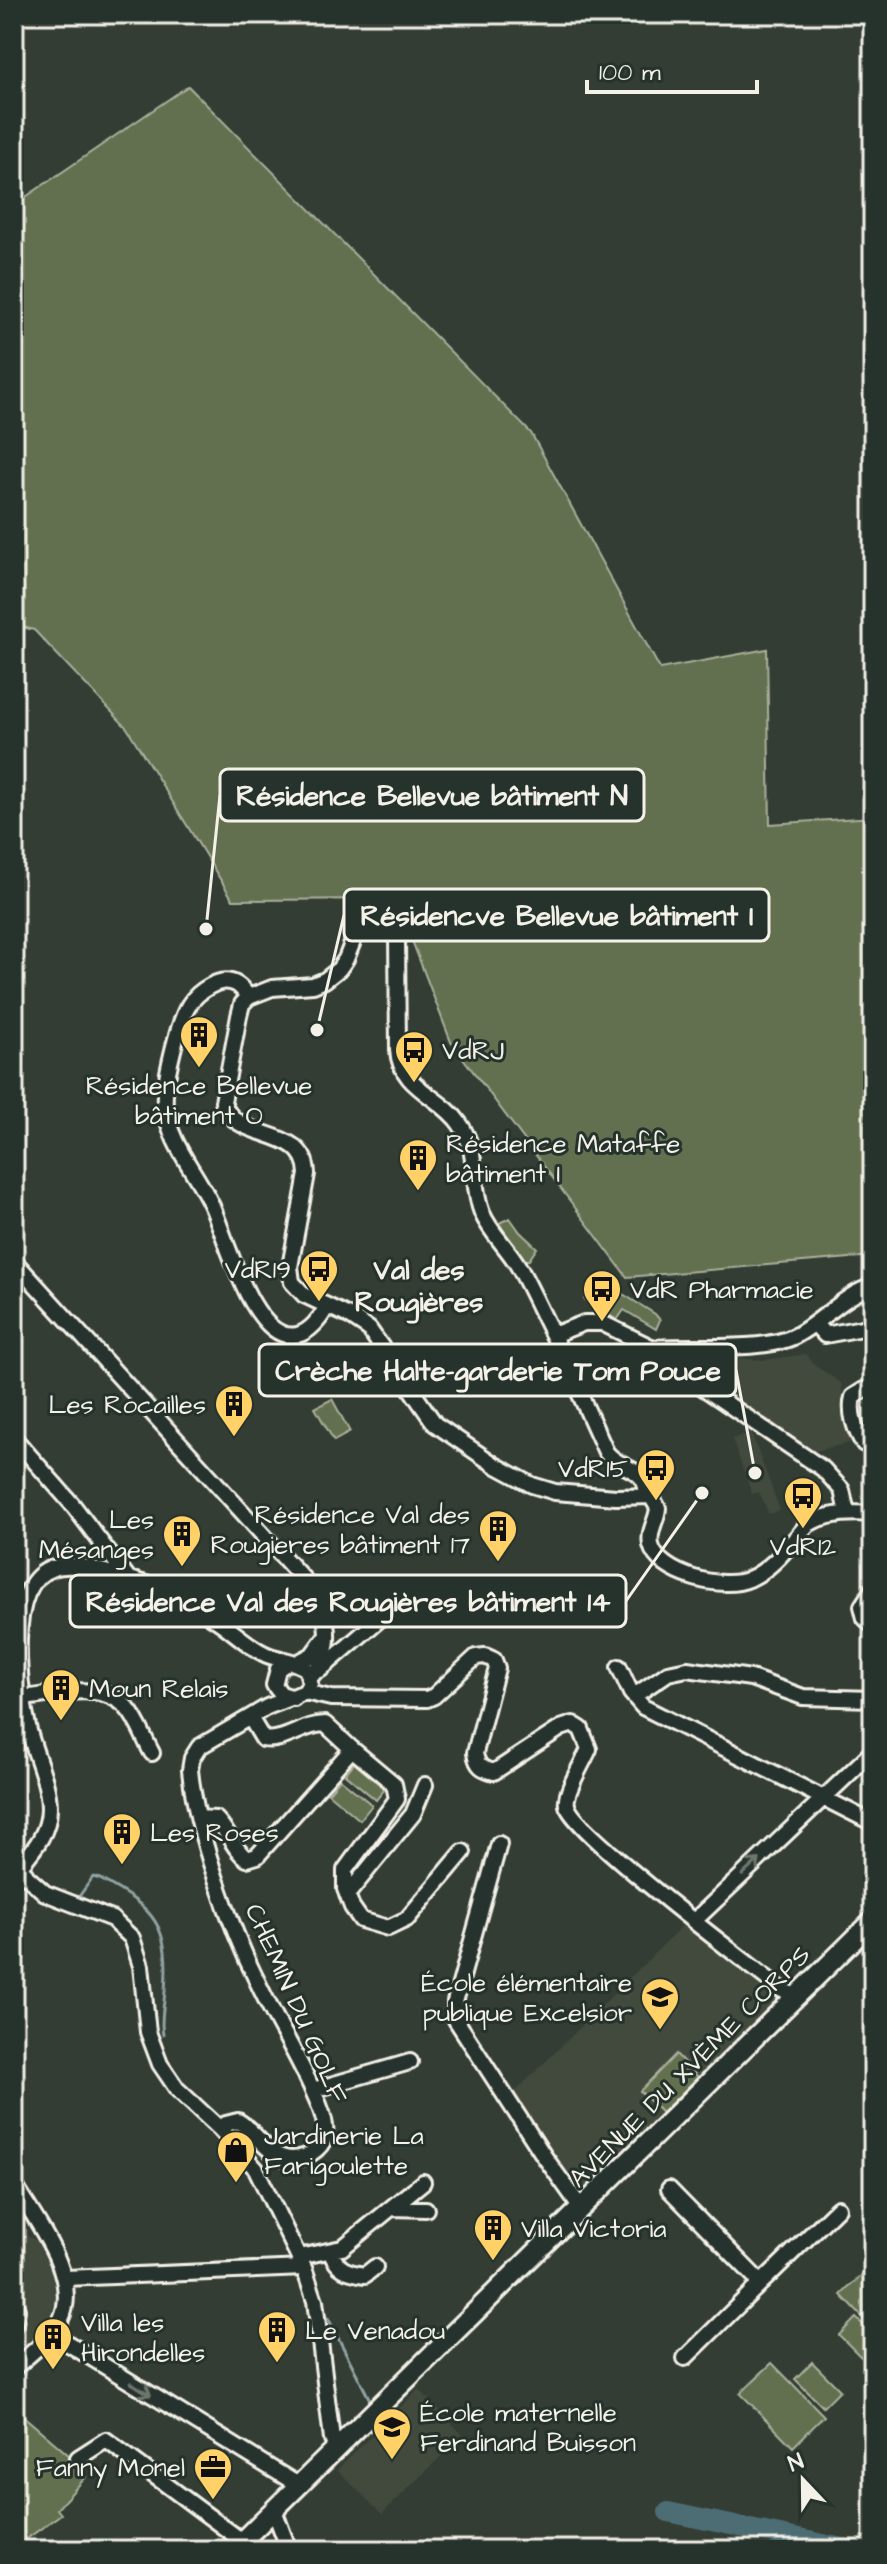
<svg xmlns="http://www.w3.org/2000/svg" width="887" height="2564" font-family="'Architects Daughter',sans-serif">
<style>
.built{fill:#434a3d}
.green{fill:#636f50;stroke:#acb09c;stroke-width:2}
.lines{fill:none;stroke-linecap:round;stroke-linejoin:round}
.stream{stroke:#90a2a2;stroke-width:3}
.river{stroke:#4d6d74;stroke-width:20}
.street-casing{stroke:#f4f1e8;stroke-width:20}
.secondary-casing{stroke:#f4f1e8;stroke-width:24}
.street{stroke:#26332d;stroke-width:14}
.secondary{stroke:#26332d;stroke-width:18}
.oneway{stroke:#6e766e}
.labels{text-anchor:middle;stroke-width:6;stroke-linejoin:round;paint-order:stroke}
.poi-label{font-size:26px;fill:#f4f1e8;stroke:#26332d;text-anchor:start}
.street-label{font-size:26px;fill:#f4f1e8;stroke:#26332d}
.neighbourhood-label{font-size:28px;font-weight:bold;fill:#f4f1e8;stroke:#26332d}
.leader{fill:none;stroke:#f4f1e8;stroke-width:3}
.callout-dot{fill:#f4f1e8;stroke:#26332d;stroke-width:3}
.callout{fill:#26332d;stroke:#f4f1e8;stroke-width:3}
.callout-label{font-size:28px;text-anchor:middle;font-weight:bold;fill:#f4f1e8}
</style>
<rect width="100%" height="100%" fill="#333d34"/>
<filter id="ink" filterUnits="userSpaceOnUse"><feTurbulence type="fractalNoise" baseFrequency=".0125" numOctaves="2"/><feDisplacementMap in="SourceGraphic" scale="16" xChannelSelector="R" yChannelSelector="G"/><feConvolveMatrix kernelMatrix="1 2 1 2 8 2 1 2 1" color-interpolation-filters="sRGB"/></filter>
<g filter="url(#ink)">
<path class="built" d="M682,1354l82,6 42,-6 10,12 25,17 11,59 -40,10 -137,-94z
M751,1432l29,78 -11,4 -10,-22 -7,2 -20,-55z
M685,1923l94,74 -202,199 -38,-51 5,-5 -31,-38 2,-10z
M14,2214l11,20 12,7 18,36 4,19 -11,26 -34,34z
M419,2389l44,46 -81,79 -45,-44z"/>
<path class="green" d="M188,86l343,347 129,236 107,-20 3,175 103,-7v439l-246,21 -176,-235 -55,-143 -163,1 -106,-172 -93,-98 -20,-5v-420z
M510,1218l10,14 17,16 -8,12h-6l-24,-37z
M597,1278l58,36 5,6 -4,9 -32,-19 -7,10 -33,-21z
M332,1399l18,33 -16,9 -19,-33z
M354,1763l31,26 -9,11 -31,-26z
M340,1779l32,26 -12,15 -32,-27z
M676,2054l22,23 -36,36 -22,-22z
M872,2265l1,1v62l-32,-33z
M856,2318l17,16v23l-6,6 -28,-28z
M812,2362l28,28 -17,17 -28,-28z
M772,2363l52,53 -31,31 -53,-54z
M14,2408l71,61 -6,4 7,4 -29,32 4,5 -47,34z"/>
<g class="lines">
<path class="stream" d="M78,1898l15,-21 7,2c56,30 70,47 65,112 -1,15 -5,30 -2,44
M328,2318l42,82"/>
<path class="river" d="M668,2512l184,38"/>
<g class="street-casing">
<path id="street" d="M249,997l-7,7 -3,12 -16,86c12,42 83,22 84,72l-17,93 2,15 12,13 47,22 18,12 66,95 60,41 37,20 23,7 61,5 35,-1 7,12c-1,13 -10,23 -7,37 7,30 73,46 98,34 25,-11 41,-35 59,-55 19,-11 43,-12 65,-10
M249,997l23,-9 41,-3 12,-5 14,-11 7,-10 15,-38 15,-5 14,4 7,14 1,116c2,38 43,46 62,74 20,29 10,59 22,89 8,19 24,33 35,51 13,22 24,48 36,71l31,-12h18l51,25 45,36 125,85 19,21 5,23
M249,997c-4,-4 -8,-11 -13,-13 -16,-9 -39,8 -47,21 -11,17 -26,80 -24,100 4,39 30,65 46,99 14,29 42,141 86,131 13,-3 24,-17 30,-29
M14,1261l301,331c15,31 19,58 -5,86
M815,1324l10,11 48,-9
M553,1335l53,117c15,20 40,13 41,43
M653,1348c38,-3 111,4 142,-12 27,-14 48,-41 78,-50
M873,1389l-9,1 -11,7c-4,15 2,34 11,47l9,2
M14,1438l58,66 56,74
M873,1589l-11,17 3,12 8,8
M288,1662l-10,7 -4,16 7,9 13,4
M297,1663l15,-8 14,-19
M619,1667l12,26 12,14 230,116
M320,1670l88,-75
M305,1692l26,6 96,1 7,-3 42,-39 9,-1 9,4 3,8 -22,85c2,13 7,16 19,19l67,-44 12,-4 8,5 8,20c-5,12 -25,44 -22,56 5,26 183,160 215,185l15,7
M634,1696l34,-23 19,-4 64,9 52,19 70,2
M23,1698c32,-3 80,-18 104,10 11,12 17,31 25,45
M352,1749l42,35 3,15 -52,71v19l7,18 9,13 27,8 19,-9 56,-67
M199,1818l17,1c12,12 18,31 31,40l10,-3 95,-107 -27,-25c-22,0 -41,19 -62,15l-12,-20
M499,1844l-44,158 1,18 88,136 37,52
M14,1856l13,21 18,16 67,26 20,19 9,28 7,66 12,32 17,25 43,40 36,40 48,99 11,33 17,138 5,9
M20,1866c15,-18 29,-34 29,-58 0,-25 -14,-53 -20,-77 -9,-38 -26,-147 24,-163 21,-7 52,4 72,10 33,8 65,24 93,43 15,10 29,24 45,32 14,8 33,6 44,17l3,13 -5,9 -38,15 -68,40 -7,11 -2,12c6,61 40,157 68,213 17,37 39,71 55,108 5,11 11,23 12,35 3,19 -15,33 -34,33 -23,-1 -34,-27 -53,-38l-12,3 -6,5
M347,1895l66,-81 12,-29
M694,1921l179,-170
M313,2090l97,-28
M14,2184c21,36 67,93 47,135 -9,19 -31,35 -47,49
M669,2189l92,94 77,-75
M393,2208l33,1
M330,2251c8,19 16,21 35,24l10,-8
M299,2257l43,-9 81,-66
M65,2278l239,-10
M14,2302l3,8 -3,15
M51,2333l249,153
M685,2358l76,-75
M78,2458l28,-18 136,101
M274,2510l15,40"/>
</g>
<g class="secondary-casing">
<path id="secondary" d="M233,2550l640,-629"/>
</g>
<use href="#street" class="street"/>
<use href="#secondary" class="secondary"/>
</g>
<defs><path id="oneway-shaft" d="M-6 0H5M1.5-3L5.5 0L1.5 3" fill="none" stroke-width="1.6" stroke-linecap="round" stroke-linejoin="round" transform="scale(2)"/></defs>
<g class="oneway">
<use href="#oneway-shaft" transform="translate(751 1867) rotate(-43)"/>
<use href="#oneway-shaft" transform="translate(141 2389) rotate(32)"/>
</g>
</g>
<defs>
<g id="building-pin" transform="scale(2)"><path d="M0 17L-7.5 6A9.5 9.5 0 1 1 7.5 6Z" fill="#ffd166" stroke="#26332d"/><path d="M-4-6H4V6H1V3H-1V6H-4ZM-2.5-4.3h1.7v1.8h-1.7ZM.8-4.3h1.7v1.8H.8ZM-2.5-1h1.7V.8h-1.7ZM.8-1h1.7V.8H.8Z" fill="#111"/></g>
<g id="bus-pin" transform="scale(2)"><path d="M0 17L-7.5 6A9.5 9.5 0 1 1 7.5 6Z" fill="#ffd166" stroke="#26332d"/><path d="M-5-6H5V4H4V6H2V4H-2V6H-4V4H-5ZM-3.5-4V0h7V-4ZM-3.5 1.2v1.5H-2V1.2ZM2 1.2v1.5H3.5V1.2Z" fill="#111"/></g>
<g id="school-pin" transform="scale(2)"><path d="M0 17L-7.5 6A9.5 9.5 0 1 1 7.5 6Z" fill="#ffd166" stroke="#26332d"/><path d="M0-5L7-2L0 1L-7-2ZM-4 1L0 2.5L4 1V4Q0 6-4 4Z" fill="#111"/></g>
<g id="shop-pin" transform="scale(2)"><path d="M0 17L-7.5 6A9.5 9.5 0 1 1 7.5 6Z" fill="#ffd166" stroke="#26332d"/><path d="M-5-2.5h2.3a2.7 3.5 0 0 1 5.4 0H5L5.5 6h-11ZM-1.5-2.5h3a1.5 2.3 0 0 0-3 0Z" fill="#111"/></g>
<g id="office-pin" transform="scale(2)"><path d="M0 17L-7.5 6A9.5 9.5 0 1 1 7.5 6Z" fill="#ffd166" stroke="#26332d"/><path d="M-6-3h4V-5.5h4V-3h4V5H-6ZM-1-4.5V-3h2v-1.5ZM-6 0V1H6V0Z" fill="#111"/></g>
</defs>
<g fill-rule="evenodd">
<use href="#building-pin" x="199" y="1035"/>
<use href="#bus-pin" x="414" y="1050"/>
<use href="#building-pin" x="418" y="1158"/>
<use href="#bus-pin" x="319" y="1269"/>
<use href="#bus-pin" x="602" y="1289"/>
<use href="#building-pin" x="234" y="1404"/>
<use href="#bus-pin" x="656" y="1468"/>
<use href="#bus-pin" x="803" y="1496"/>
<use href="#building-pin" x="498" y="1529"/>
<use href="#building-pin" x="182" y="1534"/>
<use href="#building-pin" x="61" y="1688"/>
<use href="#building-pin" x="122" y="1832"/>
<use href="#school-pin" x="660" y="1997"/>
<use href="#shop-pin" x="236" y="2150"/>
<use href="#building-pin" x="493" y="2228"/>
<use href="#building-pin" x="277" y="2330"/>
<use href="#building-pin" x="53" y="2337"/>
<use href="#school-pin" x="392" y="2427"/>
<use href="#office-pin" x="213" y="2467"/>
</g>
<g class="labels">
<g class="poi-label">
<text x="442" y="1059">VdRJ</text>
<text x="199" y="1094" text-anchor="middle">Résidence Bellevue<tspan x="199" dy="30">bâtiment O</tspan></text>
<text x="446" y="1152">Résidence Mataffe<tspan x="446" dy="30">bâtiment I</tspan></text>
<text x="291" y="1278" text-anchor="end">VdR19</text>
<text x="630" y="1298">VdR Pharmacie</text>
<text x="206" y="1413" text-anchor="end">Les Rocailles</text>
<text x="628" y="1477" text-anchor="end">VdR15</text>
<text x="470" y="1523" text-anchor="end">Résidence Val des<tspan x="470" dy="30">Rougieres bâtiment 17</tspan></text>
<text x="154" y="1528" text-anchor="end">Les<tspan x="154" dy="30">Mésanges</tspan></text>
<text x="803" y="1555" text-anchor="middle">VdR12</text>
<text x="89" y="1697">Moun Relais</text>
<text x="150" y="1841">Les Roses</text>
<text x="632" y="1991" text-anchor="end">École élémentaire<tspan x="632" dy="30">publique Excelsior</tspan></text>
<text x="264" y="2144">Jardinerie La<tspan x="264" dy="30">Farigoulette</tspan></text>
<text x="521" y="2237">Villa Victoria</text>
<text x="81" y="2331">Villa les<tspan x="81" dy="30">Hirondelles</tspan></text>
<text x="305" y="2339">Le Venadou</text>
<text x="420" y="2421">École maternelle<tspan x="420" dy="30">Ferdinand Buisson</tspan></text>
<text x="185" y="2476" text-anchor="end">Fanny Monel</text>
</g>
<g class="street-label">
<text transform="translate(297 2003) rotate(66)" y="9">CHEMIN DU GOLF</text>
<text transform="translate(689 2066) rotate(-45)" y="9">AVENUE DU XVÈME CORPS</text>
</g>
<g class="neighbourhood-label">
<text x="419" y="1279">Val des<tspan x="419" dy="32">Rougières</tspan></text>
</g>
</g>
<path class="leader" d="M206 929L220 795M317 1030L344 915M755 1473L736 1370M702 1493L626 1601"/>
<g class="callout-dot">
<circle cx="206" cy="929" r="8"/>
<circle cx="317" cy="1030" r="8"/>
<circle cx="755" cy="1473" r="8"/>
<circle cx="702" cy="1493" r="8"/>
</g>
<g class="callout">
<rect x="220" y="769" width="424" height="52" rx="8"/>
<rect x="344" y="889" width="425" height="52" rx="8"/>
<rect x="259" y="1344" width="477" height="52" rx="8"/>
<rect x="70" y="1575" width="556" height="52" rx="8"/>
</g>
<g class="callout-label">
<text x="432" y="805">Résidence Bellevue bâtiment N</text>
<text x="557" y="925">Résidencve Bellevue bâtiment I</text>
<text x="498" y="1380">Crèche Halte-garderie Tom Pouce</text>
<text x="348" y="1611">Résidence Val des Rougières bâtiment 14</text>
</g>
<rect width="887" height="2564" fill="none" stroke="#26332d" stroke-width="48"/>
<rect x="24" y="24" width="839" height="2516" fill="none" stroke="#f4f1e8" stroke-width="3" filter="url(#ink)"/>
<g transform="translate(803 2480) rotate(338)" stroke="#26332d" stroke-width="6" paint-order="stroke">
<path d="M0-6L14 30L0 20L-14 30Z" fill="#f4f1e8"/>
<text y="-12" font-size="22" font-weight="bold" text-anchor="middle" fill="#f4f1e8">N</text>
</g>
<path d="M587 80v12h170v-12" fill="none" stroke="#f4f1e8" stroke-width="4"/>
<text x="599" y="80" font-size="24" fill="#f4f1e8" stroke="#26332d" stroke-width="6" paint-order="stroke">100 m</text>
</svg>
